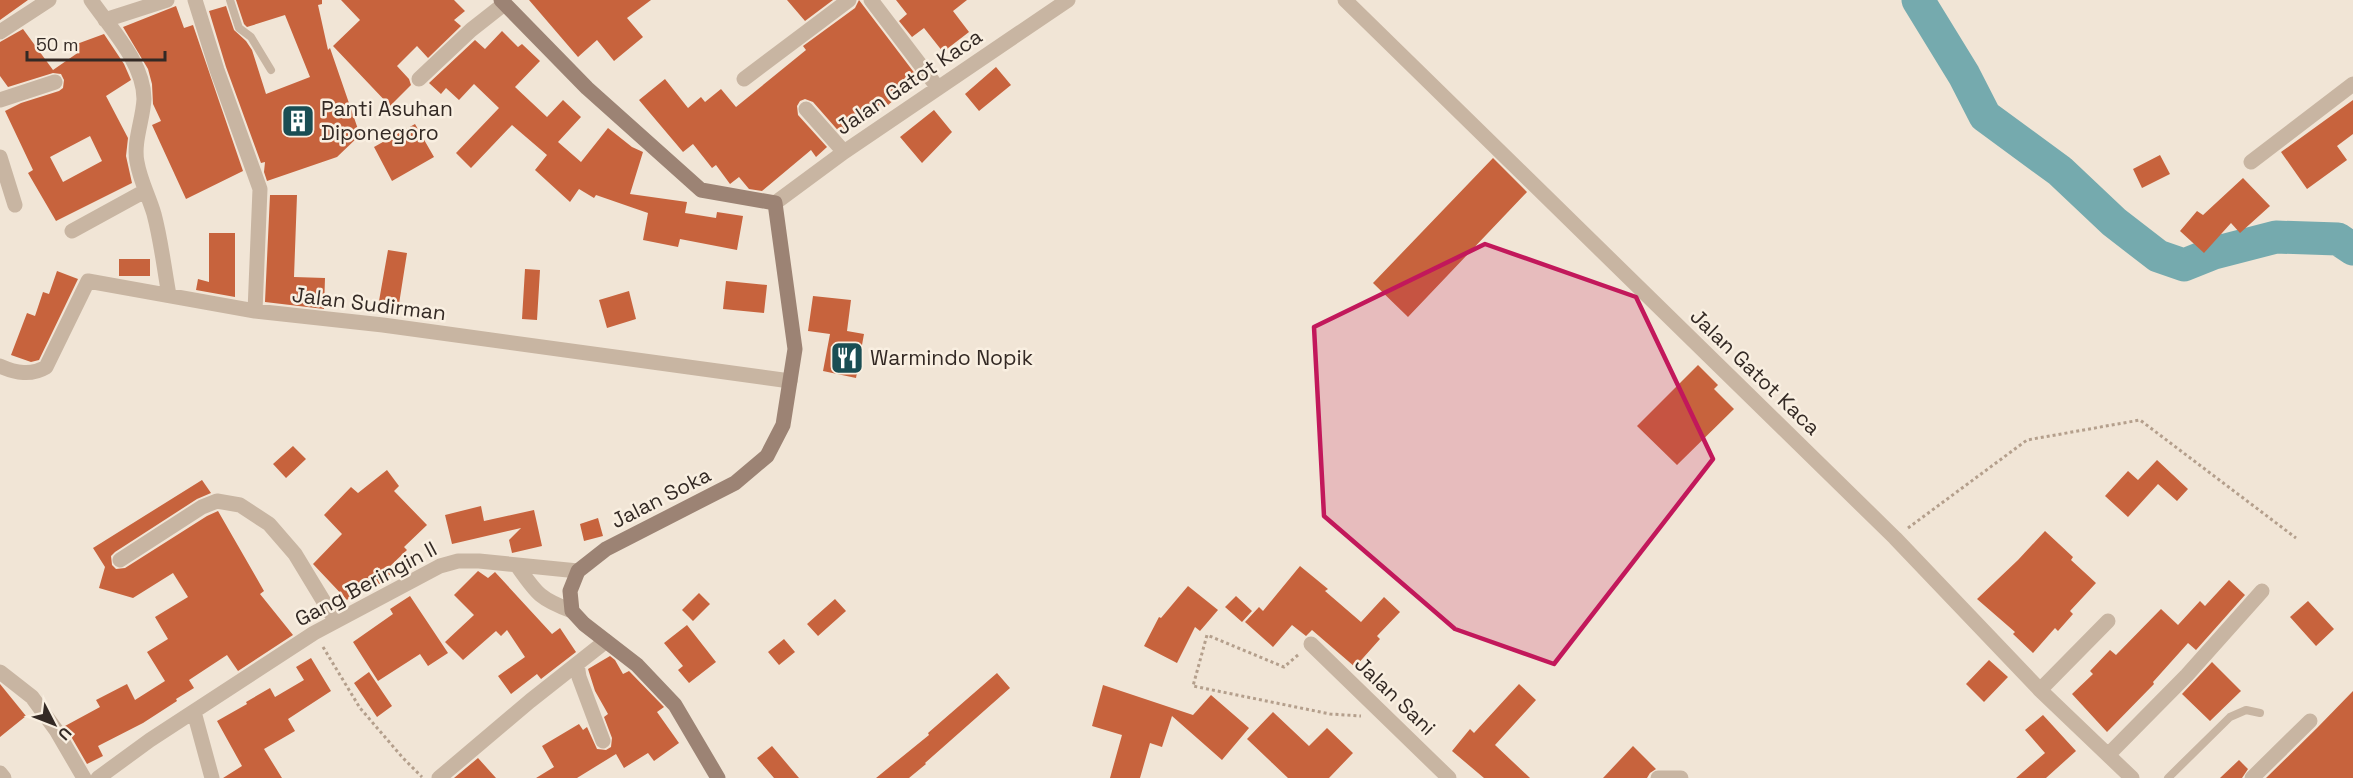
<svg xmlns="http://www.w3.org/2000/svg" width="2353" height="778" font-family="'Space Grotesk',sans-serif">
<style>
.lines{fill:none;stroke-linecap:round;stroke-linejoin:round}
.river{stroke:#75aaae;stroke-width:33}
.building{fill:#c7633d;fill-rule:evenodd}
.path{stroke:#b49f8c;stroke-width:3;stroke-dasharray:3 3;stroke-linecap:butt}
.lane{stroke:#c8b5a2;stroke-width:8}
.street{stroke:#c8b5a2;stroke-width:15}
.secondary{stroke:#9c8374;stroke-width:15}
.marked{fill:#c2185b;fill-opacity:0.2;stroke:#c2185b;stroke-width:4.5;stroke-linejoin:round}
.labels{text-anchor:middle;stroke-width:5;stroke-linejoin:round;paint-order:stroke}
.street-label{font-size:21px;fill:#332924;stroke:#f9efe1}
.poi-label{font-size:21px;fill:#332924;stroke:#f9efe1;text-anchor:start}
</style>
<rect width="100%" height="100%" fill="#f1e5d6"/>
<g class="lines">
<path class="river" d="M1918,0l46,75 21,41 75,55 54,51 44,34 26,9 30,-12 62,-16 62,2 15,10"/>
</g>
<path class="building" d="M0,0h28l-28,20z
M236,0h86v4l-4,1 10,45 2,-2 30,87 -23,22 -70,24 -3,-9 1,-10 -4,1 -35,-96 -17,-56 17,-5 8,24 12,11 6,9 14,44 44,-17 -25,-62 -38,12 -3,-3z
M341,0h113l11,11 -11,9 7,6 -33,32 -11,-12 -20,20 12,13 2,6 -21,21 -57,-60 27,-26z
M529,0h122l-24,18 16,19 -29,24 -17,-21 -19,17z
M787,0h46l-28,21z
M859,0l60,79 -31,26 -3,-4 -43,34 -29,-33 -8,-3 -5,2 -3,5 1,9 29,32 -11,10 -5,-7 -49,41 -13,-2 -10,-12 -9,7 -14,-19 -4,3 -19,-24 -10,8 -44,-52 26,-21 23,29 13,-11 4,5 16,-13 15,18 70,-57 -3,-4 52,-38z
M896,0h71l-14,11 16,21 -26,20 -19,-24 -12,9 -13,-16 8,-7z
M176,6l8,22 9,-3 50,146 -57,28 -34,-74 9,-4 -8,-17 -1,-20 -4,-15 -25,-42z
M23,29l30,41 26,-18 -5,-7 30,-11 20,30 7,16 -25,16 22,42 -2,18 6,27 -76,38 -28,-48 5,-3 -28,-59 16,-8 38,-12 4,-3 1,-8 -3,-6 -8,-1 -45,14 -8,-11v-34zM90,136l12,25 -39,21 -13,-25z
M502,31l16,16 4,-3 18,17 -25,26 32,30 16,-17 18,17 -23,25 23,20 27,-34 24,19 11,5 -13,42 57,8 -2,11 31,5 1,-6 26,4 -6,34 -57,-11 -2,8 -35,-7 5,-27 -52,-18 -2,3 -15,-9 -9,13 -35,-32 12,-15 -35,-30 -41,43 -15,-15 43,-45 -25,-24 -15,16 -13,-12 -5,6 -12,-11 46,-43 10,9z
M996,67l15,18 -32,26 -14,-17z
M2353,100v34l-16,12 10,14 -40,29 -26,-37z
M934,110l18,22 -30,31 -22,-26z
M415,124l19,33 -42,24 -18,-34z
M2160,155l10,19 -28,14 -9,-19z
M1493,158l34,34 -119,125 -35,-34z
M2243,178l27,28 -30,27 -9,-10 -27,30 -24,-22 17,-20 6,4z
M270,195h27l-3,82 31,1 -1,31 -59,-7z
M209,233h26v64l-39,-7 2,-11 11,3z
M388,250l19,3 -8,51 -20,-3z
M119,259h31v17h-31z
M525,269l15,1 -3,50 -15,-1z
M57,271l21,8 -39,81 -8,2 -20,-7 16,-42 8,3 8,-24 6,2z
M726,281l41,4 -3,28 -41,-4z
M629,291l7,28 -29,9 -8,-28z
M813,296l38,4 -4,31 17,3 -8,44 -33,-7 7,-37 -22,-3z
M1698,365l20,20 -4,4 20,20 -57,56 -40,-39z
M293,446l13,13 -20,19 -13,-14z
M2157,460l31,29 -11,12 -19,-17 -30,33 -23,-21 23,-25 10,9z
M387,470l12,16 -5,5 33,34 -23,22 3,3 -20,19 5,4 -16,14 -8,-8 -21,21 -34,-36 29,-30 -18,-19 27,-28 7,6z
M202,480l9,13 -14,6 -82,53 -4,4 1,9 4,4 9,-1 82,-52 11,-5 46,80 -4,3 33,41 -55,36 -11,-16 -38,25 5,8 -18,11 1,2 -34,22 -45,23 5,10 -16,8 -22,-38 35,-19 -4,-7 31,-16 8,16 30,-19 -18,-29 21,-13 -13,-22 33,-20 -15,-24 -40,25 -34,-10 6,-21 -12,-19z
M481,506l3,15 50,-11 8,36 -30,7 -3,-13 12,-12 -69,16 -7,-29z
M598,518l5,18 -19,5 -4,-17z
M2045,531l28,26 -2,3 25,23 -26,28 3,3 -15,17 -3,-3 -22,25 -20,-19 2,-2 -38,-33 41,-39z
M1300,566l28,23 -3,2 36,31 23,-25 16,15 -23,24 3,3 -25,28 -43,-37 -6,6 -14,-11 -19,22 -28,-25 14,-15 4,4z
M478,571l10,7 7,-6 57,62 8,-6 16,24 -35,27 -4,-5 -26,20 -13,-18 27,-19 -18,-27 -6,6 -5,-5 -33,29 -18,-18 29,-27 -20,-20z
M2229,580l16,15 -49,55 -8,-7 -35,39 1,2 -47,48 -35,-38 21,-20 -3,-3 20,-21 6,5 45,-46 17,16 22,-24 5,5z
M1188,586l30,24 -18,21 -5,-4 -18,36 -33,-17 15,-29 2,1z
M699,593l11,11 -17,17 -11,-11z
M410,596l38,57 -20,13 -8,-12 -42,27 -25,-39 40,-28 -3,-5z
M1236,596l16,15 -10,11 -17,-15z
M835,599l11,12 -28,25 -11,-12z
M2308,601l26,28 -18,17 -26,-29z
M687,625l29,37 -27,21 -11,-13 5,-4 -19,-23z
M784,639l11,13 -16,13 -11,-13z
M610,656l5,4 8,14 6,-3 1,1 34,35 -7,5 22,31 -25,18 -6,-8 -24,15 -8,-14 -39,24h-41l18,-11 -12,-21 37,-22 4,6 4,-3 10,22 9,1 5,-3 1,-9 -8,-21 4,-3 -13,-23 -7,-22z
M311,658l20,33 -43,28 7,12 -31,18 18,29h-59l19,-12 -25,-45 30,-17 -1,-2 24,-14 5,9 29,-17 -8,-13z
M1989,660l19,17 -24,25 -18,-18z
M2212,662l29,29 -31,30 -28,-27z
M369,672l23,34 -15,11 -23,-34z
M997,673l13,15 -85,75 1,1 -17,14h-33l53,-43 -1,-2z
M0,684l26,32 -26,21z
M1519,684l17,16 -41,45 35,33h-46l-32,-27 18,-22 4,4z
M1103,685l90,30 18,-20 38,33 -27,32 -50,-44 -10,31 -12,-4 -10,35h-30l12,-43 -30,-9z
M2353,691v87h-87l51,-50z
M1273,712l36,34 18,-18 26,25 -24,25h-41l-41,-39z
M2043,715l33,36 -30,27h-30l29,-25 -20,-23z
M772,746l27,32h-25l-17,-20z
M1633,746l23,23 -6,4 -3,5h-44z
M478,758l18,20h-42z
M2239,760l9,9 -6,9h-22z"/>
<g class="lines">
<path class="path" d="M1908,528l119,-88 113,-20 156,118
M323,647l37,61 43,50 19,19
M1298,655l-14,12 -77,-32 -14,51 137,28 31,2"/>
<path class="lane" d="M230,0l9,28 12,9 20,33
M2168,778l62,-61 16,-7 14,3"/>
<path class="street" d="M91,0c20,29 53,63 53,99 -1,21 -11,43 -7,63 3,18 12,35 17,52 7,26 10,54 15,81
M195,0l22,70 43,119 -5,122
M871,0l67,88
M1345,0l550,538 145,152 92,88
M105,20l62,-20
M0,32l49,-32
M419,79l52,-49 33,-26
M744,79l105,-79
M0,100l55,-18
M806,109l38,43
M0,157l15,48
M2251,162l102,-78
M775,203l69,-51 224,-152
M72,231l73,-40
M0,366c16,7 31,10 46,1l42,-86 167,30 128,14 407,56
M120,560l82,-53 15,-6 23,4 29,19 26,30 40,66
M518,567c19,27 22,32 54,44
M1311,644l138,134
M577,664l2,13 24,64
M0,672l32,25 24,33 28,48
M2040,690l68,-69
M194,712l18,66
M2108,755l79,-80 75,-84
M0,773l4,5
M98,778l52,-38 164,-107 126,-67 18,-5h21l99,10
M439,778l91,-77 76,-60
M1658,778h23
M2252,778l58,-57"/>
<path class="secondary" d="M501,0l86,88 114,102 74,13 20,146 -12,76 -16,31 -32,27 -129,66 -28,22 -8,20 2,20 12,13 53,41 38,40 43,73"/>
</g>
<path class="marked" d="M1485,244l151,53 77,162 -159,205 -99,-35 -131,-113 -10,-189z"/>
<defs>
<g id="building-square" transform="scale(1.725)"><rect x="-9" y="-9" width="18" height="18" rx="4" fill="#1a4e54" stroke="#f9efe1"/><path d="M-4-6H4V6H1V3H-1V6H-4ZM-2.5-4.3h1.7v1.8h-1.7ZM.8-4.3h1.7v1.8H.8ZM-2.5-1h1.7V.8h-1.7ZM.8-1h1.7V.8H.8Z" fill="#fff"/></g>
<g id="restaurant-square" transform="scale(1.725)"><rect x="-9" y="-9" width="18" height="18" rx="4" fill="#1a4e54" stroke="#f9efe1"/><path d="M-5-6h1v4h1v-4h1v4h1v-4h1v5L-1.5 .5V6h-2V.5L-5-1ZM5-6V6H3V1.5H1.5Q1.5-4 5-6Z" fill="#fff"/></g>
</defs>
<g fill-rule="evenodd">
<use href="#building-square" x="298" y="121"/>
<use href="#restaurant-square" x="847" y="358"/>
</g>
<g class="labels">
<g class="street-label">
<text transform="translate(909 82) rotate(-34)" y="7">Jalan Gatot Kaca</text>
<text transform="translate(369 304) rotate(7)" y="7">Jalan Sudirman</text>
<text transform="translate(1755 372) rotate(44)" y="7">Jalan Gatot Kaca</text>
<text transform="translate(661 498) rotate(-27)" y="7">Jalan Soka</text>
<text transform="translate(366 584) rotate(-28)" y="7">Gang Beringin II</text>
<text transform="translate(1395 696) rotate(44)" y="7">Jalan Sani</text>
</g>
<g class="poi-label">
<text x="321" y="116">Panti Asuhan<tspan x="321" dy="24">Diponegoro</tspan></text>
<text x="870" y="365">Warmindo Nopik</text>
</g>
</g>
<g transform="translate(54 724) rotate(132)" stroke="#f9efe1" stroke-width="4.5" paint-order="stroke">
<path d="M0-4.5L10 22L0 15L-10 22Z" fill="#332924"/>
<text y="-9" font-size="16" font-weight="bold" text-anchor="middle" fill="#332924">U</text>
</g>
<path d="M27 51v9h138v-9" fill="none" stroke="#332924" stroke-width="3"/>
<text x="36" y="51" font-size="18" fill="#332924" stroke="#f9efe1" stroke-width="4.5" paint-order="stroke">50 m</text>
</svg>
